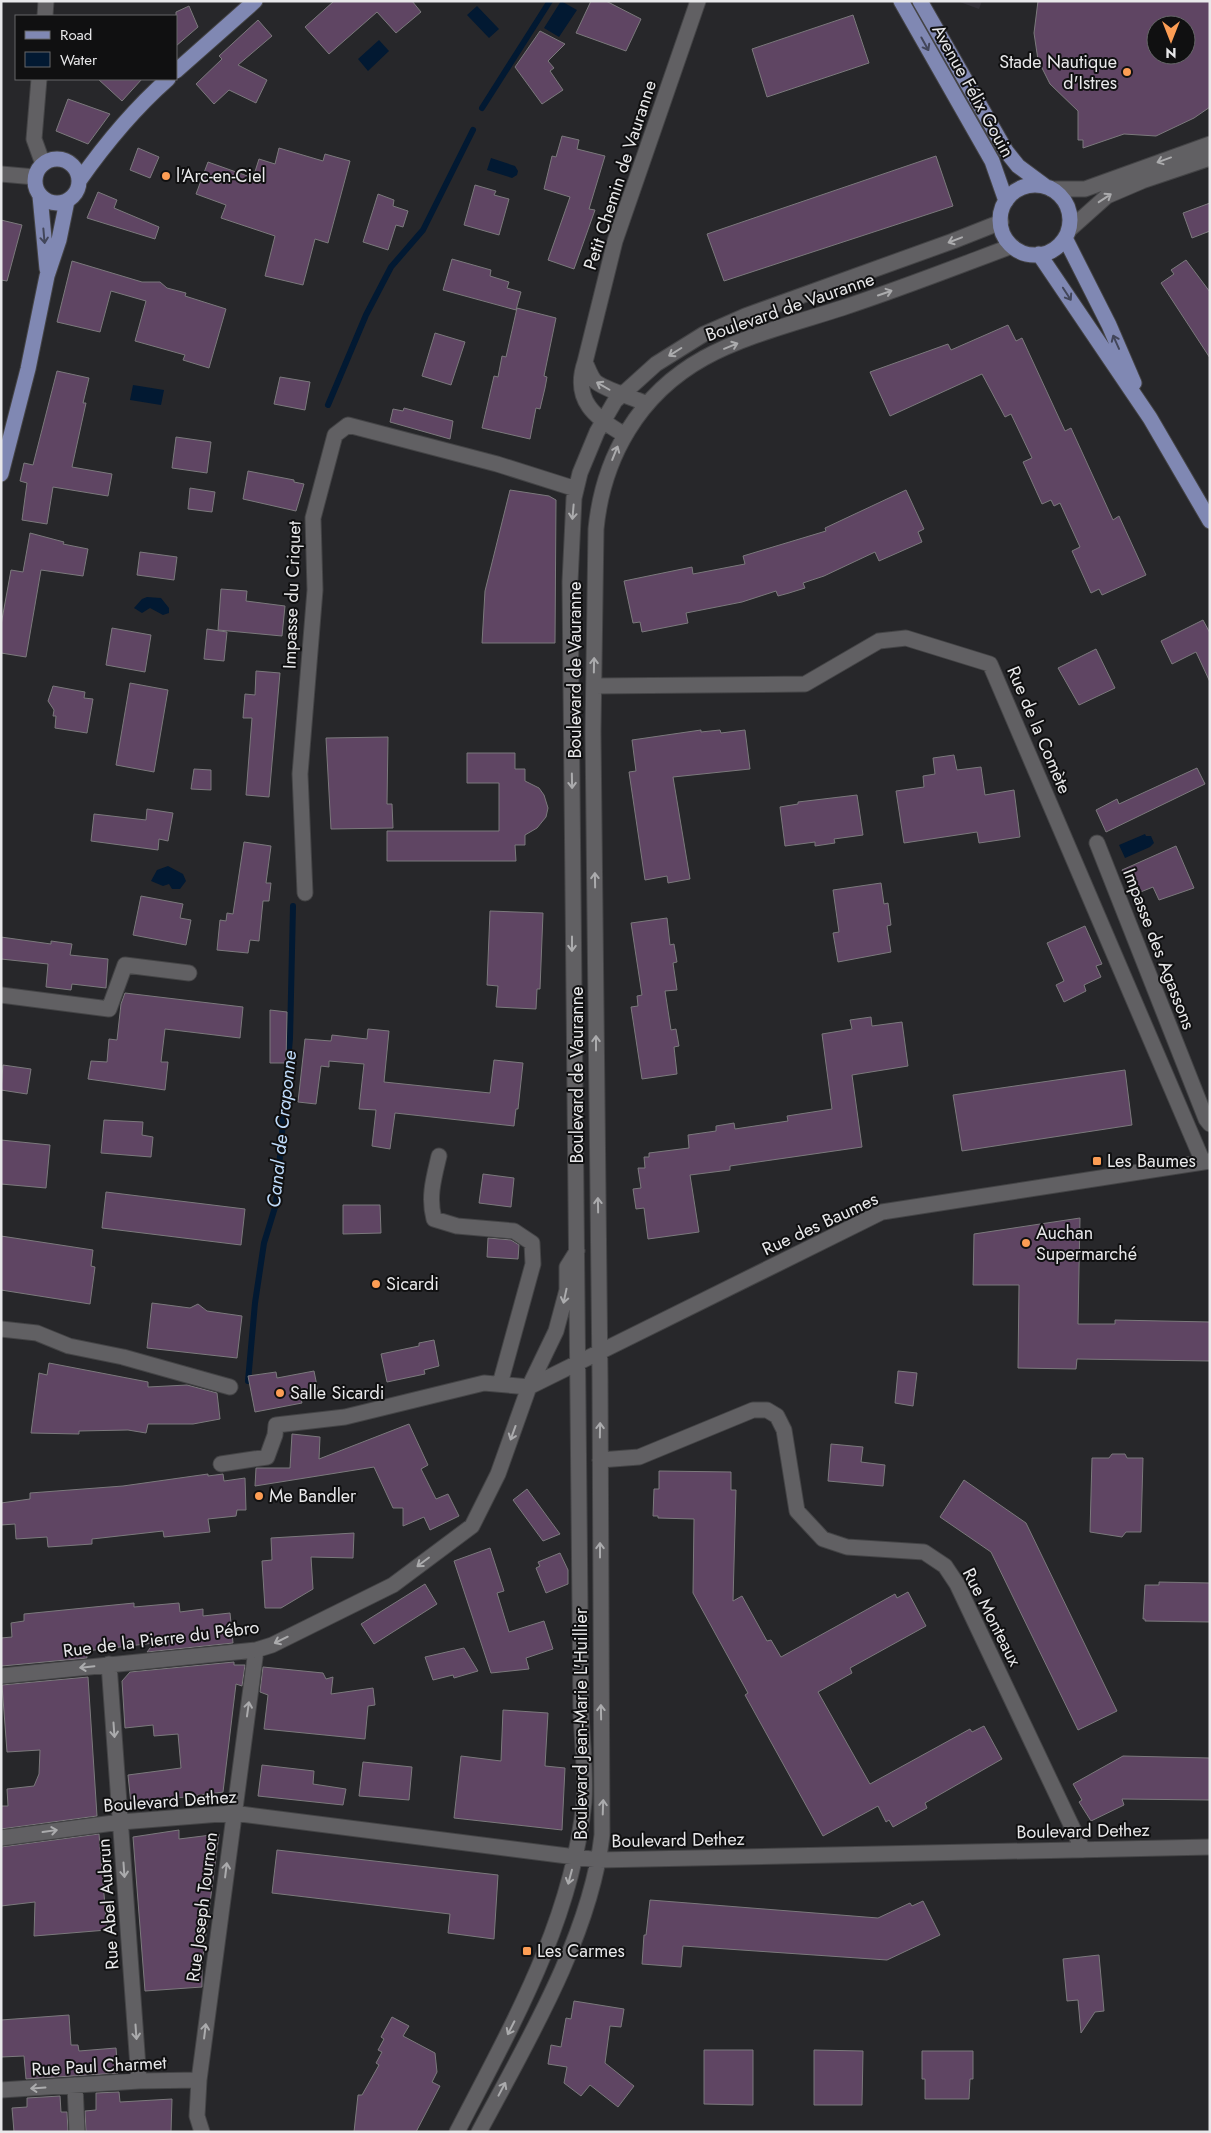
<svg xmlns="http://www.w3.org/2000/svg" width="1211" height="2133" font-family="Jost,sans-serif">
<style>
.built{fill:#333139}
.water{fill:#021932}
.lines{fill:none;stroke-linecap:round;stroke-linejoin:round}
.stream{stroke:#021932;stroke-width:6}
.building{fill:#5f4563;stroke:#7b797c;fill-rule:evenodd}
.minor-casing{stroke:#444446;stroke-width:17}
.major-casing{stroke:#444446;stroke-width:17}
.minor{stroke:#616063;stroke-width:15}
.major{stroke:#8088b3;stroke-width:15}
.oneway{stroke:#42465a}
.oneway2{stroke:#ababad}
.poi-dot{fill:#fc9d54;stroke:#101011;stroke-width:2}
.labels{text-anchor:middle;stroke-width:4;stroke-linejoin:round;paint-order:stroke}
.poi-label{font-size:18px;fill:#e8e8ea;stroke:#101011;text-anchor:start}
.street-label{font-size:18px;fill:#e8e8ea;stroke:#101011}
.water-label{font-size:19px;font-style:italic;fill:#bfdbfa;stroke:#101011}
</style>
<rect width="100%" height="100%" fill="#27272a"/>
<path class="built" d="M957,1h25l-3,8z"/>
<path class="water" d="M561,1l16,9 -18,27 -15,-9z
M477,6l22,23 -10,9 -22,-23z
M379,40l10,11 -21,20 -10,-12z
M491,158l24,8 3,5 -1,4 -5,3 -25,-8z
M133,385l31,5 -3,15 -31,-5z
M147,597l14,1 8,10v5l-6,2 -13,-7 -8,5 -8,-5 8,-9z
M1145,834l1,2h5l3,7 -4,4 -25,11 -6,-13z
M168,866l15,8 3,7 -6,8h-8l-3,-5 -6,2 -12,-5 6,-11z"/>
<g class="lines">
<path class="stream" d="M482,108l68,-107
M328,405l38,-90 25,-48 32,-37 50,-100
M248,1381l7,-78 9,-60 12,-39 14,-166 3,-132"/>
</g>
<path class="building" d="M334,1h78l9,11 -25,21 -19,-21 -48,42 -24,-27z
M591,1h15l35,18 -15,32 -50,-18z
M1038,1h172v106l-16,11 -38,18 -32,-2 -41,14v-8h-5v-29l-28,-27 -12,-24 -4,-27zM1156,25h30v30h-30z
M189,6l9,21 -22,19v-34z
M853,15l16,48 -102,34 -15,-48z
M258,20l14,16 -34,29 29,15 -11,23 -27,-13 -15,14 -18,-20 26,-25 -3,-3z
M540,31l25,13 -17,17 6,7 -4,3 13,19 -21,14 -27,-37z
M98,79h44l-20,22z
M68,99l42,15 -22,30 -32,-13z
M562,136l17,4 -2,9 28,7 -16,53 6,1 -21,59 -26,-9 22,-63 -26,-8 8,-33 4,1z
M138,148l21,9 -9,21 -20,-8z
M279,148l44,13 2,-7 25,7 -22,82 -13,-4 -12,46 -38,-9 10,-40 -54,-18 5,-13 -30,-11 12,-32 45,16 6,-19 16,5z
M936,156l17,50 -229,75 -17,-47z
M475,185l21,6 -2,4 15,4 -10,36 -35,-10z
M98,192l19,8 -3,8 45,19 -4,12 -68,-21z
M378,194l16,6 -1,6 15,5 -5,16 -7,-2 -8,25 -25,-8z
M1210,203v28l-18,7 -9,-25z
M1,220l21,5 -15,56 -6,-1z
M452,259l39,11 -1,6 19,6 -2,6 14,4 -5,18 -73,-20z
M1186,260l24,32v66l-49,-75 13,-9 -3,-4z
M72,261l70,21h18l7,6 19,5 -1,3 41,13 -17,59 -26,-8 2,-5 -50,-14 11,-40 -35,-10 -11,41 -43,-10z
M517,308l39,10 -12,58 3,1 -2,11 -5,21 -4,-1 -6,31 -48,-11 12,-52 4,1 4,-21 4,1z
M1008,325l8,16 6,-3 43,93 6,-3 42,92 6,-4 27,59 -44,20 -3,-6 -8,4 -19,-42 8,-4 -20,-44 -6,3 -3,-6 -9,4 -19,-42 9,-4 -21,-44 -6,3 -23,-43 -92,42 -20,-44 78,-28 3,6z
M435,333l30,9 -14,43 -29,-9z
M57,371l32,7 -6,25h3l-14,64 40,7 -4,22 -55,-9 -6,37 -25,-4 5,-37 -7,-2 4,-18 9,2z
M280,377l30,5 -5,28 -31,-6z
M404,408l49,13 -3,18 -60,-17 3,-13 10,2z
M176,437l35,5 -4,31 -35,-5z
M248,471l46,9v2l10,2 -8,27 -53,-12z
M190,488l25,4 -3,20 -24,-3z
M510,490l39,6 7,4 -1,143h-73l3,-52z
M906,490l18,39 -6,3 4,10 -43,19 -4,-9 -51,24 -21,7 2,5 -16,5 -11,3 -2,-5 -34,11 -56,11 2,10 -46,9 -2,-10 -7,1 -9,-42 68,-14 1,7 52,-10 -2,-8 83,-25 -1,-3z
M30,533l34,9 -1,2 25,5 -5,27 -42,-6 -15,87 -25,-4v-28l10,-55 12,2z
M140,552l37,5 -3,23 -37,-5z
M221,589l26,2 -1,10 39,5 -3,30 -64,-6z
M1203,620l7,13v49l-14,-30 -24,12 -11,-23z
M112,628l39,7 -6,37 -39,-7z
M207,629l20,3 -3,29 -20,-2z
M1096,649l19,39 -36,17 -21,-37z
M256,671l24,2 -11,124 -23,-2 6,-77h-9l2,-24 10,1z
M130,683l38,7 -14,82 -38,-7z
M53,686l32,6 -1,6 9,1 -6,34 -32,-5 1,-12h-3l1,-6 -6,-9z
M701,730v2l19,-2 1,3 24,-3 5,39 -77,8 17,102 -22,4 -1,-7 -22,4 -16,-108 7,-1 -4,-31z
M388,737l-1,67h5l1,24 -62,1 -5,-91z
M467,753h48v16h10v12l14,7 5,7 4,13 -2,9 -9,11 -12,7v10h-10l1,16h-129v-30h112v-48h-32z
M954,755l3,15 24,-3 4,28 29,-5 6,47 -41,6 -2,-11 -73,11 -8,-52 28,-4 -1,-11 12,-2 -2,-16z
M1197,768l8,16 -99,48 -10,-22 21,-11 2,5z
M194,769l17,1v20l-20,-1z
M857,795l6,40 -29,4 1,4 -20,3v-4l-30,4 -5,-39 18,-3v-2z
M147,809l26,4 -5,28 -9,-2 -1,11 -67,-9 3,-27 52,6z
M244,842l27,4 -5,37h5l-2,18h-6l-4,40 -9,-1 -2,13 -31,-3 3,-30 6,1 1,-8 6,1z
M1176,846l18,42 -35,12 -6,-13 -20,8 -11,-25z
M881,883l3,21 4,-1 3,22 -4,1 4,26 -53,10 -5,-29 6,-1 -6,-42z
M141,896l42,8 -3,14 11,2 -5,25 -53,-10z
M490,911l53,2 -3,76h-3l-1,20 -40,-2 2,-21 -11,-1z
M667,918l3,27 4,-1 3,18 -4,1 4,27 -12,1 6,39 5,-1 3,17 -5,1 3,27 -35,5 -11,-72 7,-1 -1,-10 5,-1 -11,-72z
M1085,926l17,38 -6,2 5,11 -17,8 2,6 -22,11 -8,-17 8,-4 -17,-38z
M1,937l50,7v-3l21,3 -2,11 38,4 -2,29 -34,-4 -1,6 -25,-3 2,-23 -47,-5z
M125,993l118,14 -3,31 -75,-9 -4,33h7l-3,28 -77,-11 3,-18 16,1 2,-23 8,1 4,-36z
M270,1010l17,2 -1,51h-16z
M871,1017l1,9 30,-4 6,44 -56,9 10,72 -132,19v4l-40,5 9,57 -51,7 -4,-31 -8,1 -3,-20 8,-1 -3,-20h7l-1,-11h5v-4l40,-5 -1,-13 28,-4v-5l18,-3 1,6 53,-8 -1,-5 45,-7 -10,-75 30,-5 -2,-9z
M368,1029l21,2 -5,51 106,11 4,-33 29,3 -5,46h-2l-2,17 -119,-13 -5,36 -18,-3 4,-36 -17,-1 5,-45 -35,-3v6l-8,-1 -5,38 -18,-2 7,-63 26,2 1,-6 35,4z
M3,1065l28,4 -4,25 -26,-4z
M1125,1070l7,55 -170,26 -9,-56z
M104,1120l39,2 -1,13 11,2 -2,20 -50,-4z
M1,1140l49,5 -4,43 -45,-4z
M483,1174l31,4 -3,29 -32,-4z
M106,1192l139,17 -4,36 -139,-17z
M343,1205h37l1,28 -38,1z
M1080,1218l-2,106h37v-4l95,2v39l-133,-2 -1,10 -58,-1 1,-83h-46l1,-51z
M1,1236l92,14 -2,16 4,1 -5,37 -89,-14z
M488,1238l23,2 8,5 -1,14 -31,-2z
M152,1303l38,5 8,-4 9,7 35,5 -5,42 -90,-10z
M434,1340l5,26 -15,4 1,4 -38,8 -6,-28 38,-8v-3z
M49,1363l99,19v5l39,-2 30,8 3,26 -27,5h-45l-2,9 -18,-3 -49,1v3l-48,-1 8,-60 8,2z
M314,1371l4,20 -18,4 2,8 -47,9 -7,-36 28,-4 1,6z
M898,1371l19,2 -4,33 -18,-3z
M409,1424l19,41 -7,4 15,30 12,-5 11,22 -29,14 -6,-13 -21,9v-18h-10l-19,-41 -119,19 1,-18h34l2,-34 28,3 -1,22z
M831,1444l32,3 -2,15 24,3 -2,21 -55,-5z
M1112,1454h13l2,4h16l-2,74h-15l-4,5 -32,-5 2,-74h17z
M659,1471l72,1v18h5l-3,111 9,-5 25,45 4,-1 10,17 114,-63 2,4 11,-6 18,34 -76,42 2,5 -34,19 52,92 100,-55 2,3 12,-6 18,33 -77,44 2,5 -34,19 -4,-7 -3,2 -8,-16 -55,30 -78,-141 3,-2 -55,-100 1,-74 -36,-1v-2h-5l1,-27h5z
M208,1474v2l15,-2 1,7 21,-3 1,32h-9l-1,6 -28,3 2,13 -46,5 -1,-6 -71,8v5l-44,3 -1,-10 -31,2 -1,-15 -14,1v-22l29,-4v-6l93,-7z
M964,1480l62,43 91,188 -39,19 -87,-178 -51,-35z
M527,1489l33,45 -17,7 -30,-41z
M354,1533l-1,25 -42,-1 2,32 -32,19h-16l-3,-47 10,-1 -1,-22z
M490,1548l14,43 -7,2 12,39 35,-11 9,28 -27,9 3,11 -38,4 -37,-112z
M560,1553l8,17v14l-22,9 -10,-25 4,-2 -2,-4z
M1159,1582l51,1v39l-65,-1v-2h-2l2,-34h14z
M425,1584l12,20 -63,40 -13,-20z
M134,1603v4l45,-4 1,9 23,-3v7l27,-3 3,30 -86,9 7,-9 -68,8 1,7 -85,8 -1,-1v-27l11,-1 -1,-14 13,-2v-7z
M464,1648l14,23 -24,7 -1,-3 -20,5 -8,-23z
M234,1662v3h11l-3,21 -6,-2 -13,108 -92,12 -3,-29 53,-7 -3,-34 -24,2 -1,-11 -28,3 -3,-47 8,-9z
M263,1667l60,6 3,6 7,-2 -2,17 42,-6 2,17 -7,1 -3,33 -101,-10 4,-34 -8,-3z
M88,1677l9,139 -96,13v-23h7l-1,-17 27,-3 5,-12 1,-24 -33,2 -5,-67z
M503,1710l45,3 -3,53 20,2 -3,62 -108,-12 7,-62 40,5z
M1123,1756l87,2v42l-88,-1 2,6 -33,16 -12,-19 3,-2 -9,-16z
M363,1762l49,5 -3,33 -50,-4z
M262,1765l52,6 -1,13 33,5 -3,16 -85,-9z
M179,1830v9l40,-5 -17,130v23l-57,4 -12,-154z
M99,1834l8,96 -73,6 1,-34 -34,4v-59z
M277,1850l221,25 -4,64 -46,-6 2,-19 -178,-21z
M650,1900l228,18 32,-15 2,3 11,-5 17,34 -53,25 -204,-14 -2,21 -39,-3 2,-29h2z
M1099,1955l5,56 -9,1 -14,21 -3,-33 -11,1 -4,-42z
M574,2001l50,8 -3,18 -11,-1 -5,37 29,23 -16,21 -28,-22 -9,11 -17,-13 3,-16 -19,-3 3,-19 10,2 5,-29 5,1z
M69,2015l2,30h7l1,6 37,-3 2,25 -92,6 -2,-23 -23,1v-37z
M392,2017l17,9 -6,10 32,17 2,19 -5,10 8,4 -24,46h-62l4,-37h4l17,-30 -3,-2 6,-11 -4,-2 6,-11 -3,-2z
M704,2050h49v55l-49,-1z
M814,2050l49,1 -1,54h-48z
M922,2051h51v28h-3l-1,20h-44v-20h-3z
M119,2092l1,10 52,-3 -1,33h-85l-1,-21 11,-1v-17z
M60,2096l1,16h6l1,20h-54l-2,-24 15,-1v-9z"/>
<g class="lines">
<g class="minor-casing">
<path id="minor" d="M45,16l1,-15
M39,79l-5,60 9,25
M1,174l34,3
M1051,189h34l125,-45
M1069,230l38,-34 35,-15 68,-23
M585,362l30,-121 83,-240
M625,435c-30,-17 -53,-35 -40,-73 3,6 5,13 9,18 6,8 41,18 53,24
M594,686l211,-2 74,-43 27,-3 84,26 213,498
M1097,843l109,276 4,5
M305,893l-5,-119 15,-184 -2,-72 22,-83 13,-10 149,39 79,25
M1,995l108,14 16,-44 64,8
M439,1156c-5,21 -11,41 -5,63l23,7 57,5 18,12 1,21 -33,120
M1,1329l36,4 32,13 54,11 107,30
M529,1387l353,-175 328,-51
M600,1460l39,-3 114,-47h14l10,6 7,14 13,81 26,28 24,8 77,5 21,14 12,18 126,266
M221,1464l46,-7 8,-22 1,-10 69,-8 139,-34 45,4
M109,1664l30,417
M1,1676l255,-26 16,-5 121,-60 79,-59 26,-52 31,-87 27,-56 11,-41v-23l10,-16
M1,1838l120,-16 112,-9 366,47 611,-13
M75,2085l2,47
M1,2090l138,-9 60,-1
M202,2132l-5,-16 2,-36 57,-430
M457,2132c54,-105 115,-210 127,-330 2,-29 -2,-61 -3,-90l-11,-1130 4,-84 6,-25 17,-41 18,-31 41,-37 48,-30 41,-18 208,-75 48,-19
M479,2132c47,-88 112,-197 123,-297l-2,-457 -7,-646 3,-203c7,-72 43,-135 108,-171 39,-22 95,-36 138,-50 58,-19 114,-41 170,-62"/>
</g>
<g class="major-casing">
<path id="major" d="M901,1l91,160 14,40
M920,1l86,150 12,15 27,20
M176,71l79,-70
M35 181a22 22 0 1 1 44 0a22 22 0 1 1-44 0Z
M79,181c26,-37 55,-72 89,-102
M1000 220a35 35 0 1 1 70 0a35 35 0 1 1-70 0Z
M40,196l7,73
M1065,238l44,87 25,58
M1039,254l111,164 60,103
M1,474l27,-105 19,-93 12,-36 8,-39"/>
</g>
<use href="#minor" class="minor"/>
<use href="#major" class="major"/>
</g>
<defs><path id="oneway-shaft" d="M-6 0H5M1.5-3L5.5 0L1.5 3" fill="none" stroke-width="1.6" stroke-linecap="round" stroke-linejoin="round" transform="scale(1.25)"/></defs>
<g class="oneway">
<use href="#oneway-shaft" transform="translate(925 44) rotate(61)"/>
<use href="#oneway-shaft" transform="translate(44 236) rotate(85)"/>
<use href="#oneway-shaft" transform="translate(1067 294) rotate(57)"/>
<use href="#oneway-shaft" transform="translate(1116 342) rotate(-114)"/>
</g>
<g class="oneway2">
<use href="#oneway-shaft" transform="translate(1164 160) rotate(160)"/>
<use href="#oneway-shaft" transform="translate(1105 198) rotate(-33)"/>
<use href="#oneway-shaft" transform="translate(955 240) rotate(159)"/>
<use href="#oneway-shaft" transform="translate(885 293) rotate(-19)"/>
<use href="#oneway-shaft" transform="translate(731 346) rotate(-22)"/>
<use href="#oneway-shaft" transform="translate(675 352) rotate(148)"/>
<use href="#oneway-shaft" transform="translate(603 386) rotate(-150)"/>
<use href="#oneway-shaft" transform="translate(615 453) rotate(-68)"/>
<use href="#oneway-shaft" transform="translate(573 512) rotate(95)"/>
<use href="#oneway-shaft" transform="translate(594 665) rotate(-89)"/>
<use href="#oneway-shaft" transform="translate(572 781) rotate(89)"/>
<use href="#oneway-shaft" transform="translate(595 880) rotate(-91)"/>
<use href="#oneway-shaft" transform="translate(572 944) rotate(90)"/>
<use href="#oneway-shaft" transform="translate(596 1043) rotate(-90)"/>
<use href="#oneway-shaft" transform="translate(598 1205) rotate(-91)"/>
<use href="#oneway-shaft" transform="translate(565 1296) rotate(102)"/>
<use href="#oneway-shaft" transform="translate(600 1430) rotate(-89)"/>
<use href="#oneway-shaft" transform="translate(513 1433) rotate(110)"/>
<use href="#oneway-shaft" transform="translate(600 1550) rotate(-90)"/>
<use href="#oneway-shaft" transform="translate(423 1562) rotate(143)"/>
<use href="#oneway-shaft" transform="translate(281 1640) rotate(154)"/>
<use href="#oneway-shaft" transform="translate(87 1667) rotate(174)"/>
<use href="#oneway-shaft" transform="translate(248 1709) rotate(-82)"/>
<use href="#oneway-shaft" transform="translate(601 1712) rotate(-91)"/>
<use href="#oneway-shaft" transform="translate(114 1730) rotate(86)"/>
<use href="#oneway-shaft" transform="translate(603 1807) rotate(-88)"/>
<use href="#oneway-shaft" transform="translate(50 1831) rotate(-8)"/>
<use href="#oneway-shaft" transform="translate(124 1870) rotate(86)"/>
<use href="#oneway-shaft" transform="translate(226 1870) rotate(-83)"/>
<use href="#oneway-shaft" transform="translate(570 1877) rotate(105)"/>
<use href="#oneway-shaft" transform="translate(511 2028) rotate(117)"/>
<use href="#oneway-shaft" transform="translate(205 2031) rotate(-83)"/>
<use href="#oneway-shaft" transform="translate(136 2032) rotate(86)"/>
<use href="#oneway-shaft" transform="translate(38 2088) rotate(176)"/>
<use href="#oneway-shaft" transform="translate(502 2089) rotate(-62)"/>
</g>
<g class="poi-dot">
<circle cx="1127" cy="72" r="5"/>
<circle cx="166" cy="176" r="5"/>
<rect x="1092" y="1156" width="10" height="10" rx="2.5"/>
<circle cx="1026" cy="1243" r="5"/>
<circle cx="376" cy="1284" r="5"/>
<circle cx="280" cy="1393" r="5"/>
<circle cx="259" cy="1496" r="5"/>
<rect x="522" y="1946" width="10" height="10" rx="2.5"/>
</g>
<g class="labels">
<g class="poi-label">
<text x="1117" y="68" text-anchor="end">Stade Nautique<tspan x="1117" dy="21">d'Istres</tspan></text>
<text x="176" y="182">l'Arc-en-Ciel</text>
<text x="1107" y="1167">Les Baumes</text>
<text x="1036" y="1239">Auchan<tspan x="1036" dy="21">Supermarché</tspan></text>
<text x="386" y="1290">Sicardi</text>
<text x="290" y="1399">Salle Sicardi</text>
<text x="269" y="1502">Me Bandler</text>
<text x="537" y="1957">Les Carmes</text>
</g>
<g class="street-label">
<text transform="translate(973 91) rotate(61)" y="6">Avenue Félix Gouin</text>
<text transform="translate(620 175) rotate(-72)" y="6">Petit Chemin de Vauranne</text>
<text transform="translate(790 307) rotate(-19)" y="6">Boulevard de Vauranne</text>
<text transform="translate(292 595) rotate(-88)" y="6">Impasse du Criquet</text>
<text transform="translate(575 670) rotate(-90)" y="6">Boulevard de Vauranne</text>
<text transform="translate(1039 730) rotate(67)" y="6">Rue de la Comète</text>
<text transform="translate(1159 949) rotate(69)" y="6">Impasse des Agassons</text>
<text transform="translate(577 1075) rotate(-90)" y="6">Boulevard de Vauranne</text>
<text transform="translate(820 1224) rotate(-25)" y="6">Rue des Baumes</text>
<text transform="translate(992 1617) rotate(63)" y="6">Rue Monteaux</text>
<text transform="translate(161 1639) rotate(-7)" y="6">Rue de la Pierre du Pébro</text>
<text transform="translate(581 1724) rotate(-90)" y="6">Boulevard Jean-Marie L'Huillier</text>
<text transform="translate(170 1801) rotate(-4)" y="6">Boulevard Dethez</text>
<text transform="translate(1083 1831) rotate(-1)" y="6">Boulevard Dethez</text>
<text transform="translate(678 1840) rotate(-1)" y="6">Boulevard Dethez</text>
<text transform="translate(108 1904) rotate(-94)" y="6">Rue Abel Aubrun</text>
<text transform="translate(202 1907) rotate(-83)" y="6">Rue Joseph Tournon</text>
<text transform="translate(99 2066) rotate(-3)" y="6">Rue Paul Charmet</text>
</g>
<g class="water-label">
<text transform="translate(281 1129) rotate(-84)" y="7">Canal de Craponne</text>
</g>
</g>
<rect width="1211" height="2133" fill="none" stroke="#e8e8ea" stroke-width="5"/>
<rect x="15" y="15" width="162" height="65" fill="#101011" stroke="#666668"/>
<rect x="25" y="31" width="25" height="8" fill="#8088b3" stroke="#666668"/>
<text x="60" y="40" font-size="15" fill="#e8e8ea">Road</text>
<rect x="25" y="52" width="25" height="15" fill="#021932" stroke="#666668"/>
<text x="60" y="65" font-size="15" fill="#e8e8ea">Water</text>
<g transform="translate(1171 40) rotate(180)"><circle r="24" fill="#101011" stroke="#666668"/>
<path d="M0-4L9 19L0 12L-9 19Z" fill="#fc9d54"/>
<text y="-8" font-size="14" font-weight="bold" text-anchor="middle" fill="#e8e8ea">N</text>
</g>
</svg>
